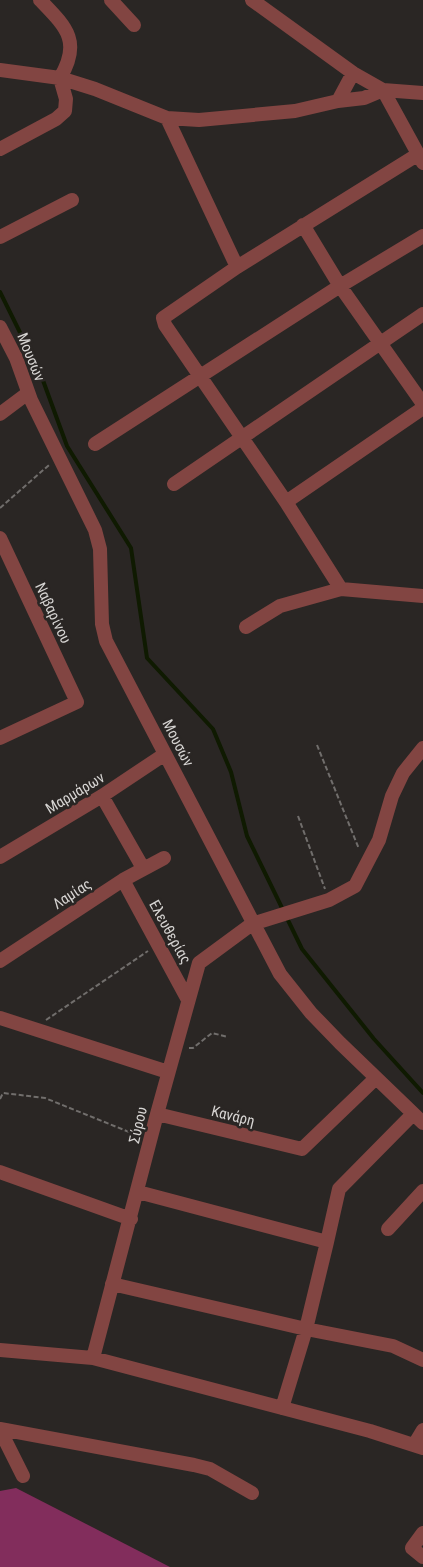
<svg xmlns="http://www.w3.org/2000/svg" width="423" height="1567" font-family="'Roboto Condensed',sans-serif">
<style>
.forest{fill:#822d5c}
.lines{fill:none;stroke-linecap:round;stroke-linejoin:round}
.stream{stroke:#0f1a01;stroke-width:4}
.path{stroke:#716e6c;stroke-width:2;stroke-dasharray:5 2.5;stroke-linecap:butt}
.minor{stroke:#824542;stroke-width:14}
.labels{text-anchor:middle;stroke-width:5;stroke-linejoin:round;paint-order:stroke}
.street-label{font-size:15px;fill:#d7d5d3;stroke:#2a2624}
</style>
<rect width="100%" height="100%" fill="#2a2624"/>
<path class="forest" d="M16,1488l154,79h-170v-76z"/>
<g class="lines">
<path class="stream" d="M0,292l41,83 26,71 64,102 16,110 66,71 18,43 16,64 55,113 72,90 49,54"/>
<path class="path" d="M0,508l49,-43
M317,745l42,104
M298,816l27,73
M46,1020l102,-69
M189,1048h4l19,-15 16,4
M0,1099l3,-6 42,5 94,38"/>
<path class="minor" d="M111,0l23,25
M252,0l101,73 30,17 40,73
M0,70l60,8 35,11 72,29 32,2 96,-9 43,-10 26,-3 19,-8 40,3
M338,101l15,-28
M167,118l70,149
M0,149l56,-30 9,-8 1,-12 -6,-21c22,-37 6,-51 -20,-78
M303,225l37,61 83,118
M0,237l72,-37
M0,327l16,31 15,42 64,130 5,19 2,75 4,17 174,333 31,39 29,30 83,80
M0,414l28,-21
M95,444l245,-158 83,-50
M174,484l249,-170
M286,502l137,-94
M0,538l77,164 -77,36
M341,589l-55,-87 -121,-177 -2,-7 74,-51 180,-112
M246,627l34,-21 61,-17 82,7
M102,796l41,72
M0,857l102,-61 63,-42
M123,880l65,120
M0,961l123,-81 41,-22
M0,1018l168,54
M157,1114l145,35 74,-71
M0,1172l131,47
M138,1192l189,50 -21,87 87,17 30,14
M388,1229l35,-38
M327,1242l12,-53 74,-75
M112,1284l194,45 -24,79
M0,1350l93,8 277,73 53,17
M93,1358l64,-244 42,-151 53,-39 77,-24 26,-14 24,-46 13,-44 11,-23 20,-25
M0,1429l194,36 16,4 42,24
M0,1430l23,46
M414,1445l9,-15
M423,1533l-11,15 11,9"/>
</g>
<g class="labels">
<g class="street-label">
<text transform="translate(31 357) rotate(68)" y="5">Μουσών</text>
<text transform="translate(53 613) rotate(65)" y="5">Ναβαρίνου</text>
<text transform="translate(178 743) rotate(63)" y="5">Μουσών</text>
<text transform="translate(75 793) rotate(-31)" y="5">Μαρμάρων</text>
<text transform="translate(72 894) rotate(-33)" y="5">Λαμίας</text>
<text transform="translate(170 932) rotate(61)" y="5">Ελευθερίας</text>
<text transform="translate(233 1116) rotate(14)" y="5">Κανάρη</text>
<text transform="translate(138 1125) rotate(-77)" y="5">Σύρου</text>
</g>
</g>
</svg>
